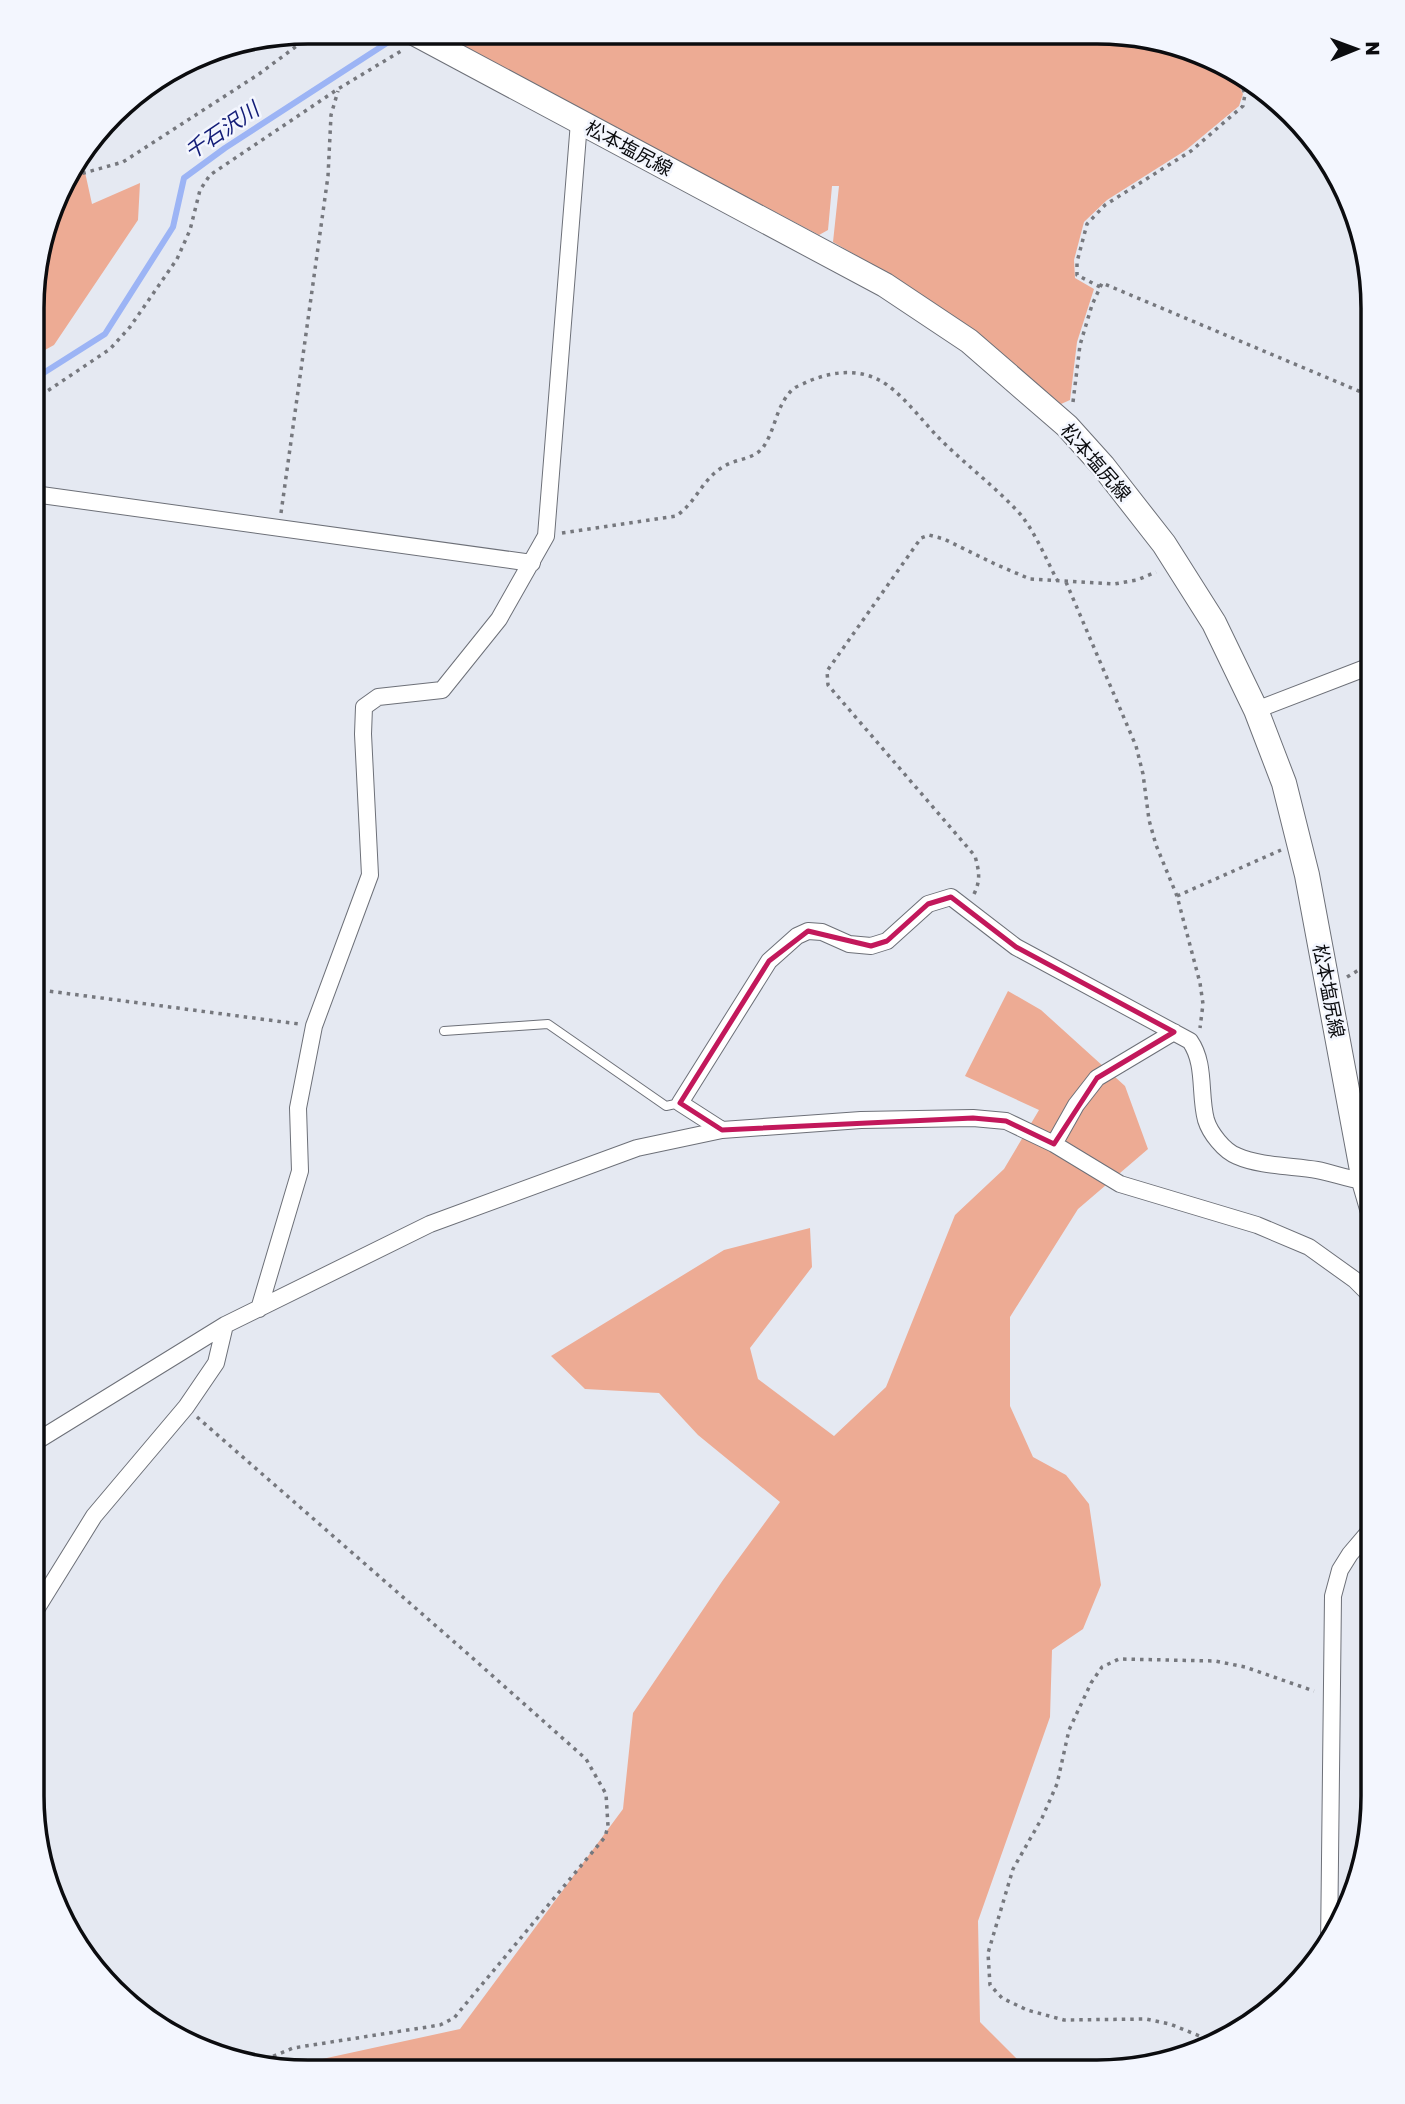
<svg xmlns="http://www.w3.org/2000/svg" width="1405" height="2104" font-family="'Golos Text','Noto Sans JP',sans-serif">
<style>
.green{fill:#edab94}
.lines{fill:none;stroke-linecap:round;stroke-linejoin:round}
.stream{stroke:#9cb4f5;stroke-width:6}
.service-casing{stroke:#6d7078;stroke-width:10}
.minor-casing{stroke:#6d7078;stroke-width:18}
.primary-casing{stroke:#6d7078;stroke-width:26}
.path{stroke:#76787e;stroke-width:3.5;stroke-dasharray:3.5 5;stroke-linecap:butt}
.service{stroke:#fff;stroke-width:8}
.minor{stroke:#fff;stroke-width:16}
.primary{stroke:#fff;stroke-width:24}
.marked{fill:none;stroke:#c2185b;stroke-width:5;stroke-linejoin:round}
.labels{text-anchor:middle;stroke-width:5;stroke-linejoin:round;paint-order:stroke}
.street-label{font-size:19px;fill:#0b0c0f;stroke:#f3f6fe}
.water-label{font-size:21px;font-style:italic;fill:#121c77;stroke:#f3f6fe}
.rim{fill:none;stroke:#0b0c0f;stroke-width:3.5}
</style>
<rect width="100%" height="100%" fill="#e5e9f2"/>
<path class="green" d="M433,32l701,2 70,19 26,15 13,26 -4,12 -53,44 -79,50 -23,22 -10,38 1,18 19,11 -17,53 -7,58 -9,4 -95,-79 -67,-45 -66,-38 6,-56h-7l-4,44 -9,5z
M81,154l11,50 48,-21 -2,37 -84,125 -20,11v-85l34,-101z
M1008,991l33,19 84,76 23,63 -70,60 -68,108v89l23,51 33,18 23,29 12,81 -18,44 -31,21 -2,67 -72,204 2,101 50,50 -746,-2 6,-4 170,-37 163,-220 10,-96 90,-133 57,-78 -82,-67 -39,-42 -74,-4 -34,-33 173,-106 86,-22 2,39 -62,81 8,31 76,57 52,-49 69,-172 49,-46 35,-59 -74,-34z"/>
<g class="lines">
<path class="stream" d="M463,32c23,8 40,16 61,0
M34,379l71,-45 68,-107 11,-49 41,-30 168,-109"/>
<g class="service-casing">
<path id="service" d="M444,1031l104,-7 118,82 14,-3"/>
</g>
<g class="minor-casing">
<path id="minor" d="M34,494l498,69
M1256,710l117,-45
M722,1130l-42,-27 89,-142 28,-25 11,-5 14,1 27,12 22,2 16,-5 41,-37 23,-7 65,50 174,94c16,23 9,53 16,79 4,13 18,31 31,36 22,10 56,10 80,14 16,3 30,9 47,11
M1054,1144l22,-39 21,-27 77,-46
M259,1309l41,-138 -2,-63 16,-82 56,-151 -7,-141 1,-27 14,-10 64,-7 57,-71 47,-83 33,-414
M32,1444l193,-119 205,-101 207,-76 85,-18 139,-10 112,-2 33,3 48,23 66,40 137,41 52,22 46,33 18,18
M32,1616l62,-100 92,-109 30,-44 9,-38
M1329,1947l4,-351 7,-26 10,-16 23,-27"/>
</g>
<g class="primary-casing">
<path id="primary" d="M412,32l473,253 84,56 98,85 36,40 61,78 50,79 42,87 28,73 23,92 57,306 9,31"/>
</g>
<path class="path" d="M66,178l57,-16 136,-88 39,-29 5,-13
M1100,287l-23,-12v-13l10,-38 18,-19 86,-54 52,-45 2,-12 -9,-23
M34,400l76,-51 20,-22 47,-68 13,-29 10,-40 10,-15 128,-86 63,-38
M1073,402l7,-57 12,-40 10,-22 271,114
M281,513l47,-337 3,-61 7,-24
M562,533l114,-17c20,-13 26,-37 47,-49 13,-9 32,-7 41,-21 12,-18 12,-41 29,-57 4,-3 10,-5 14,-7 23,-10 49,-14 72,-2 20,10 41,38 57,55 27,28 59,51 85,80 15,19 25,44 36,65
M1066,582l70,164 7,28 6,46 7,25 21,51 23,87 3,21 -3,24
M974,894c7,-14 5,-23 1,-38l-147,-171 -1,-14 94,-133 8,-3 15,4 51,25 35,15 84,5 23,-4 19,-8
M1177,896l104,-46
M1347,977l20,-12h6
M33,989l266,35
M197,1417l271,237 118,105 20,35 2,32 -3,11 -151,181 -14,7 -147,23 -24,10 -11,9
M1224,2040l-22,-3 -32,-13 -24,-5 -82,1 -37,-10 -25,-12 -12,-13 -2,-32 25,-84 29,-51 15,-34 12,-54 22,-47 11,-16 17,-8 96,2 30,6 69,24"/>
<use href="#service" class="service"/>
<use href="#minor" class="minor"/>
<use href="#primary" class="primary"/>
</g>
<path class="marked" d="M951,897l65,50 158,85 -77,46 -43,66 -48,-23 -33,-3 -251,12 -42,-27 89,-142 39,-30 63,15 16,-5 41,-37z"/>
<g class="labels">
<g class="street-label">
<text transform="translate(629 148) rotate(28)" y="7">松本塩尻線</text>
<text transform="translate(1096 462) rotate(49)" y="7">松本塩尻線</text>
<text transform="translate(1329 991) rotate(79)" y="7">松本塩尻線</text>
</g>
<g class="water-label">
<text transform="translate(222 131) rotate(-34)" y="7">千石沢川</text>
</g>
</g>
<path d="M0 0H1405V2104H0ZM308 44H1097A264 264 0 0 1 1361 308V1796A264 264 0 0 1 1097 2060H308A264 264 0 0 1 44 1796V308A264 264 0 0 1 308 44Z" fill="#f3f6fe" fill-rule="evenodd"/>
<path class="rim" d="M308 44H1097A264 264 0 0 1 1361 308V1796A264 264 0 0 1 1097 2060H308A264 264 0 0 1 44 1796V308A264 264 0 0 1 308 44Z"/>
<g transform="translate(1356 49) rotate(89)" stroke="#f3f6fe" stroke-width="5" paint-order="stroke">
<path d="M0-5L12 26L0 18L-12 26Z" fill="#0b0c0f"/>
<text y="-10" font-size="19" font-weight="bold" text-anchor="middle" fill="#0b0c0f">N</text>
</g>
</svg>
